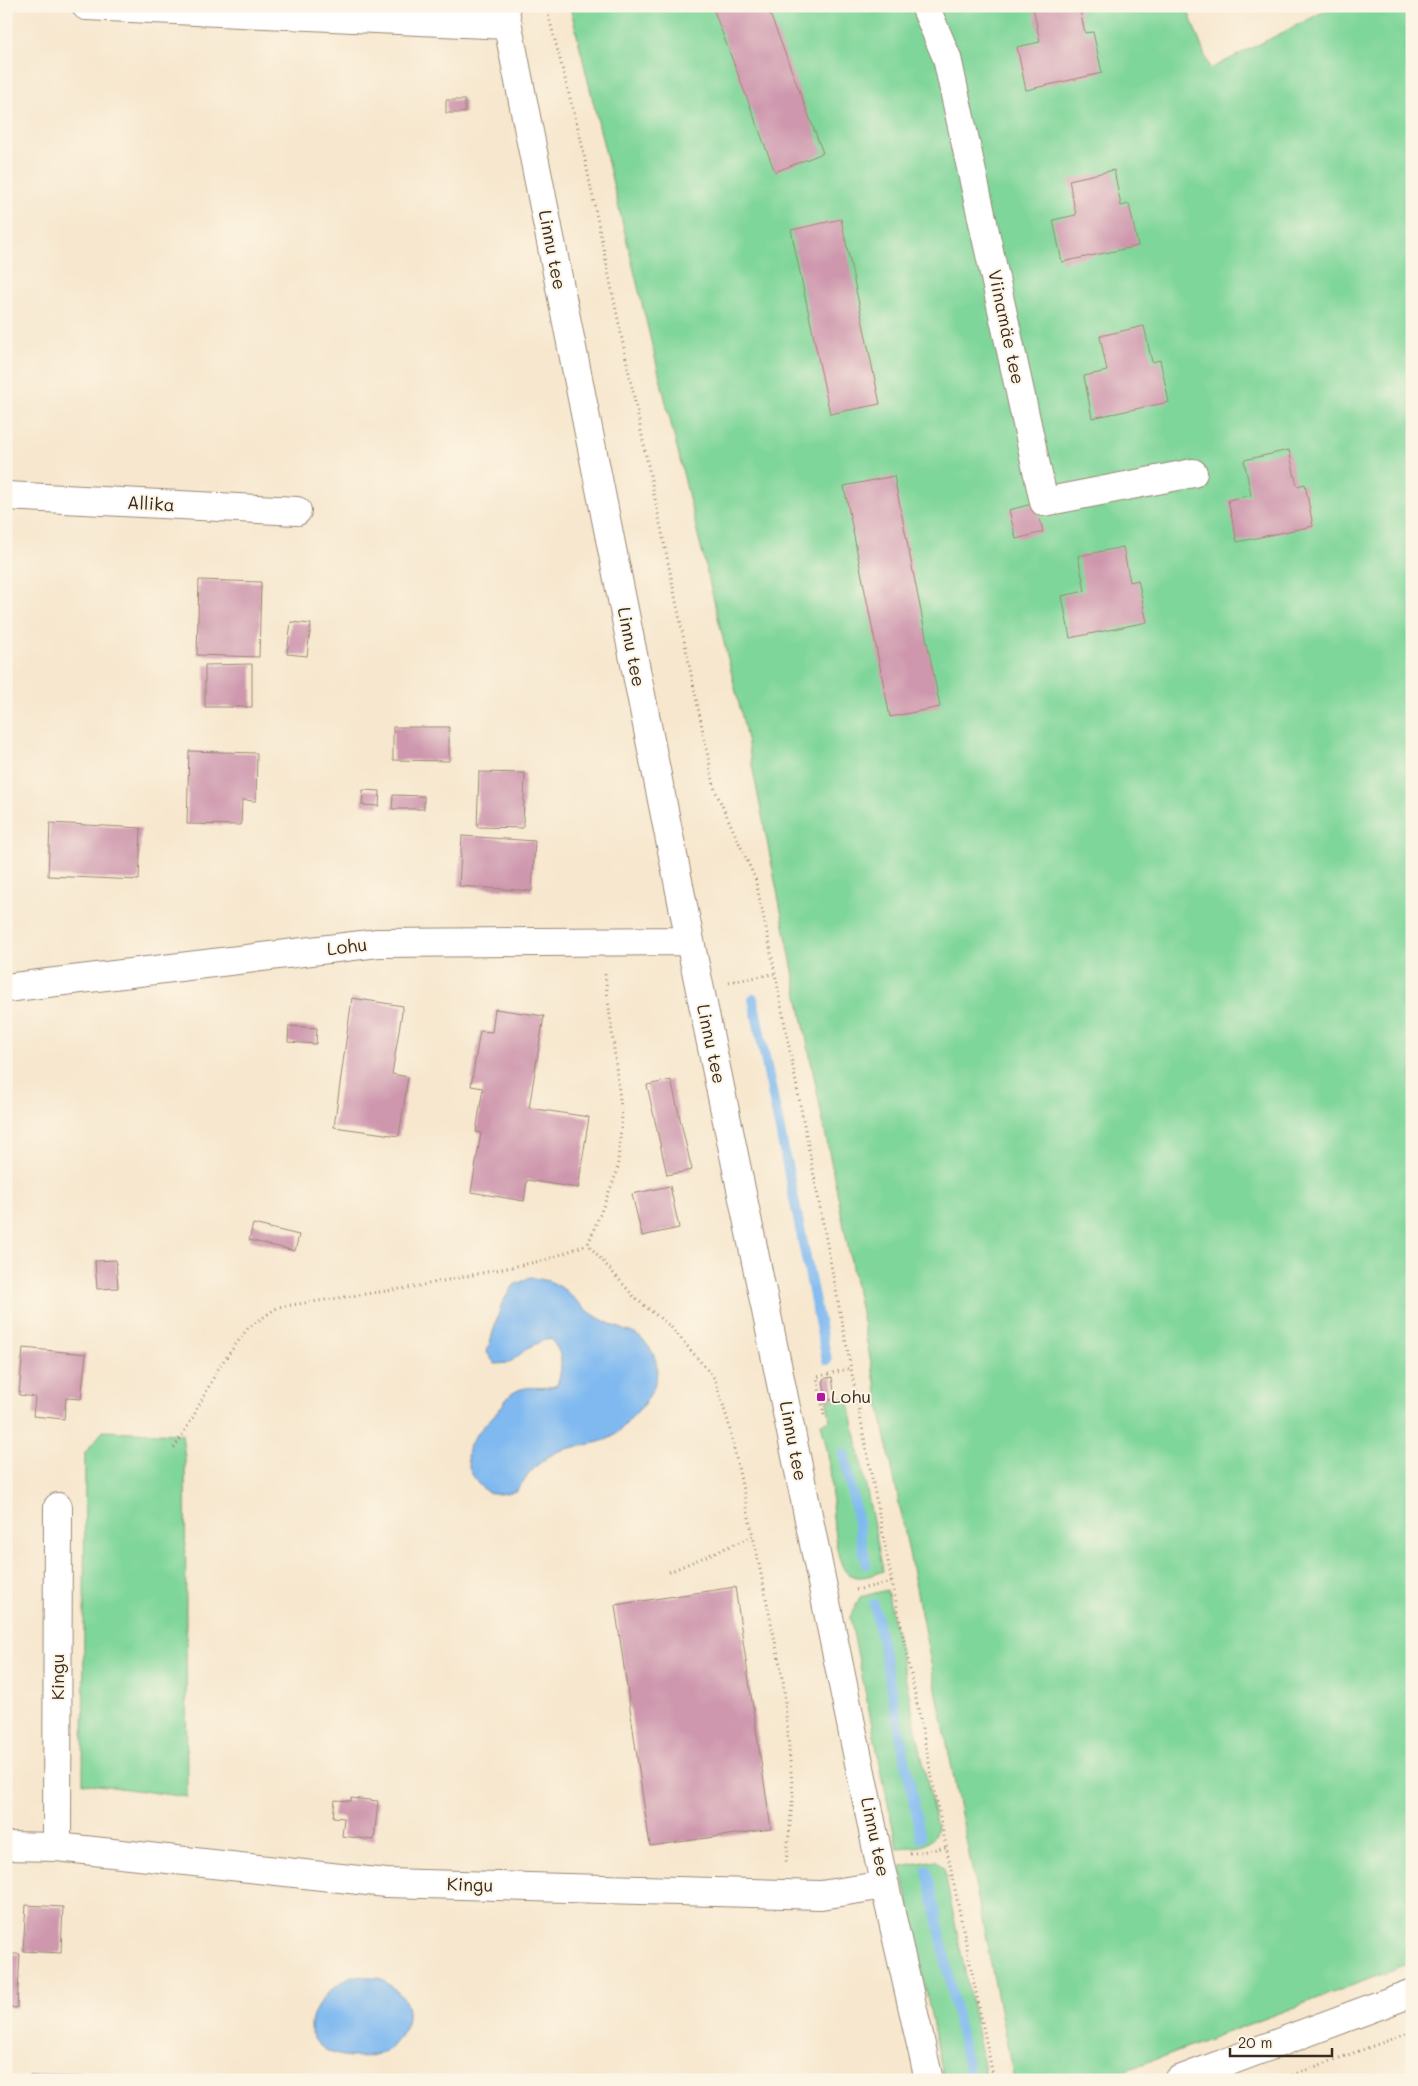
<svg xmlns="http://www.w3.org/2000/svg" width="1418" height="2086" font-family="Mali,sans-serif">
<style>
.green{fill:#7fd69a;stroke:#5d805c}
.water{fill:#7fb9f0;stroke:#5d7287}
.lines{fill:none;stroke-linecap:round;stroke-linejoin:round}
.stream{stroke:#7fb9f0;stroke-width:10}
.building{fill:#ce97ad}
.minor-casing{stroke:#998876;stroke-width:30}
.path{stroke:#998876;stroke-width:3;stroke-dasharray:1 4;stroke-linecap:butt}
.minor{stroke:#fff;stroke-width:28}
.poi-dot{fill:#b5179e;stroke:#fcf5e5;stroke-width:2}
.labels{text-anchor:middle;stroke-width:4;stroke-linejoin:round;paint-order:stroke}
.street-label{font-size:18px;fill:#3b2a1e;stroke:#fcf5e5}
.poi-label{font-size:18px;fill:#3b2a1e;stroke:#fcf5e5;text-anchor:start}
</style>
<rect width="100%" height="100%" fill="#fcf5e5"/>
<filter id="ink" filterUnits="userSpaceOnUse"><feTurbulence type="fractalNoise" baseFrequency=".02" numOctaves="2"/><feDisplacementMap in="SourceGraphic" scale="10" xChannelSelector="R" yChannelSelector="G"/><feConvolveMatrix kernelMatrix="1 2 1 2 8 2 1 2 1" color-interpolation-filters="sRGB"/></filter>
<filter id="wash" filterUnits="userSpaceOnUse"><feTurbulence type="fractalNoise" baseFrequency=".0096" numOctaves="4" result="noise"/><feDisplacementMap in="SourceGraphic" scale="20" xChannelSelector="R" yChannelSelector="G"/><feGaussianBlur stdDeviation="1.12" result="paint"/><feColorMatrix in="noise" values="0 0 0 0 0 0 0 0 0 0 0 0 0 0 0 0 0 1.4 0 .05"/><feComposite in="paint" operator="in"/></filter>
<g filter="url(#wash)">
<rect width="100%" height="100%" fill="#f7e7ce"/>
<path class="green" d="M570,6h616l24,63 125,-63h77v1957l-312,117h-86l-270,-1355z
M848,1397l35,174c-11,4 -22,9 -33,4 -20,-9 -17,-93 -21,-114 -2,-13 -5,-25 -8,-38l9,-3 -3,-19z
M103,1431l79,3 3,25 2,338 -104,-14 2,-330z
M887,1590l50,239c-7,21 -21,17 -40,19l-47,-231 10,-20z
M936,1860l8,9 43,211h-43l-43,-214z"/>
<path class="water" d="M530,1278c31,2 35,14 57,32 10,8 21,13 33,18 5,3 13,4 18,8 33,26 18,59 -8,83 -6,7 -14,17 -22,20 -16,7 -42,7 -55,15 -18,10 -25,21 -37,37 -7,1 -16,4 -23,3 -16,-3 -31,-33 -24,-47 7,-15 19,-25 29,-36 5,-6 9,-14 15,-18 14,-10 29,-2 44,-8 6,-18 7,-33 -8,-47l-20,9 -20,16 -14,1 -8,-12 15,-49 12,-18z
M352,1976c9,1 22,0 30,3 5,2 9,7 12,10 19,14 18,35 2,52 -3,3 -6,9 -10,10 -19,8 -47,9 -63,-3 -31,-22 5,-62 29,-72z"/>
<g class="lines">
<path class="stream" d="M753,999l74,361
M844,1454l22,110
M874,1604l47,234
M927,1870l43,210"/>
</g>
<g id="blocks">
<path class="building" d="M712,6h55l56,147 -48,19z
M1038,6h41l6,27 8,-1 9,41 -76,17 -9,-43 23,-5 -7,-35z
M446,100h19v13h-19z
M1114,170l7,36 8,-2 9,42 -76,16 -9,-42 23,-5 -7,-35z
M841,219l39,185 -50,10 -39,-184z
M1144,326l8,36 8,-2 9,42 -77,16 -8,-42 23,-5 -7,-35z
M1289,450l8,36 8,-2 8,42 -76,16 -9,-42 23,-5 -7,-35z
M894,476l46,231 -50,10 -46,-231z
M1036,503l7,29 -27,7 -7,-29z
M1123,547l7,35 8,-2 9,42 -77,16 -8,-42 23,-5 -7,-35z
M199,580l62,2 -2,75 -62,-2z
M291,622l20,2 -4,32 -20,-2z
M252,664v43h-47v-42z
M393,727h56v34l-56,-1z
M189,751l68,2 -1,48 -14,-1 -1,25 -54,-1z
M479,772l46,1 -2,55 -46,-1z
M363,790l17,1 -1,15 -17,-1z
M393,795l31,1v13h-32z
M50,823l91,5 -2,52 -91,-4z
M462,836l73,5 -3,50 -73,-5z
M352,998l51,8 -11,68 16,3 -9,59 -65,-9z
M495,1009l49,7 -15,92 60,9 -11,71 -51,-8 -3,21 -53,-9 10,-59 -5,-1 7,-44 -12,-2 9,-55 12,1z
M289,1026l28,2 -1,16 -28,-2z
M671,1080l21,90 -25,5 -20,-90z
M670,1186l9,42 -37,8 -10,-42z
M253,1224l46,11 -4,16 -46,-11z
M116,1260l2,28 -21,1 -2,-28z
M23,1348l63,6 -5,45 -15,-1 -2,21 -31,-3 2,-19 -16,-2z
M832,1377l3,22 -9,1 -3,-21z
M735,1587l36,242 -121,17 -35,-241z
M351,1798l27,3 -4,39 -32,-4 2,-18 -11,-1 2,-17 16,1z
M26,1905l37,2 -2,46 -38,-2z
M6,1954h14l-3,54 -11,-1z
M29,2076l72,1v3h-73z"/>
</g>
</g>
<g filter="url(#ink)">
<use href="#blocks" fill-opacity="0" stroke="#998876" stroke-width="1"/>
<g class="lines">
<g class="minor-casing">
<path id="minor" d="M86,6l422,19
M504,6l186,935 189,919 50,220
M925,6l22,52 97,444 149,-29
M6,496l291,15
M6,988l372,-45 312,-2
M6,1846l51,1 329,36 435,12 64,-10
M57,1847l1,-340
M1179,2080l233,-87"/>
</g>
<path class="path" d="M546,6l35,134 134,650 40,88 13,59 124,645 102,498
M605,974l17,142 -5,56 -29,72 47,54 36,29 44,52 13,42 25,115
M729,982l45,-8
M824,1415l-7,-38 34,-9
M174,1448l18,-29 27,-52 29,-39 30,-21 135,-20 133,-27 42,-16
M669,1572l84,-36 30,143 10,116 -7,68
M856,1590l36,-8
M910,1854l37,-7
M1278,2080l134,-48"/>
<use href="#minor" class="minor"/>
</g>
</g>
<rect class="poi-dot" x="816" y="1392" width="10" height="10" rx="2.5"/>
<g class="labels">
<g class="street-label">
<text transform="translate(552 250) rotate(79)" y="6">Linnu tee</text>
<text transform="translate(1006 327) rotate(78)" y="6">Viinamäe tee</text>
<text transform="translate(151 504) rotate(3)" y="6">Allika</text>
<text transform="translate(631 647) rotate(79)" y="6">Linnu tee</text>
<text transform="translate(347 947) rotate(-7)" y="6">Lohu</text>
<text transform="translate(711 1044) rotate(78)" y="6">Linnu tee</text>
<text transform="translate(793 1441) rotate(79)" y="6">Linnu tee</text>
<text transform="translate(58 1677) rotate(-90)" y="6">Kingu</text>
<text transform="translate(875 1837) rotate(78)" y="6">Linnu tee</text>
<text transform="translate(470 1885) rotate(2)" y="6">Kingu</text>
</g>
<g class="poi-label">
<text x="831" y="1403">Lohu</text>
</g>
</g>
<rect width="1418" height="2086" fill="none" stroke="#fcf5e5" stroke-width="25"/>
<path d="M1230 2048v8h102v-8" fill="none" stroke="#3b2a1e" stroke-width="2.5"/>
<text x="1238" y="2048" font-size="15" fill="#3b2a1e" stroke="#fcf5e5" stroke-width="4" paint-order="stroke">20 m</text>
</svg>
